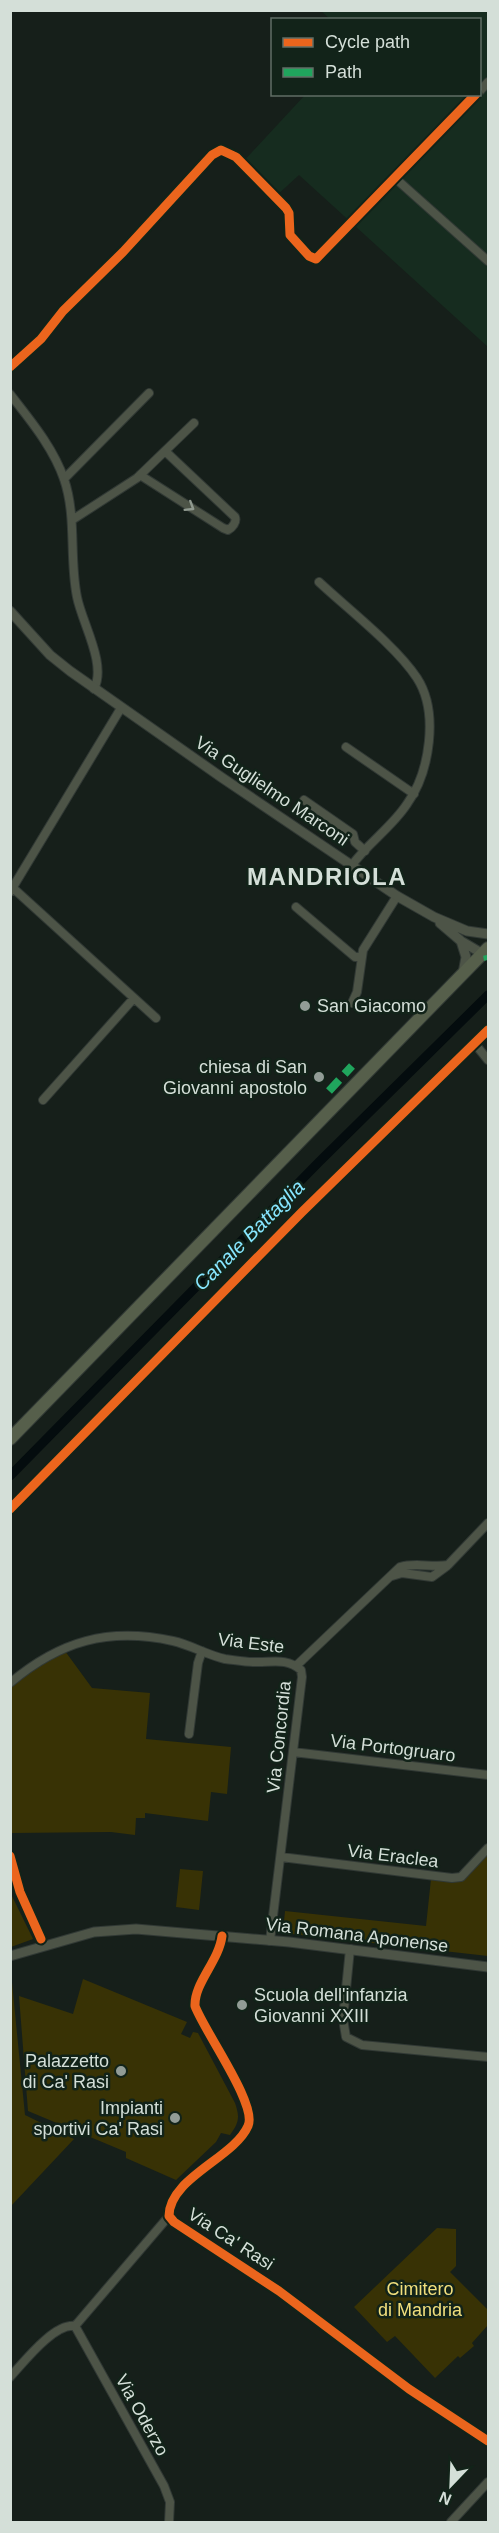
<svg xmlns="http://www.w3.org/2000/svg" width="499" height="2533" font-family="Arial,sans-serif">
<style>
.built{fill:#162c1f}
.green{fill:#383205}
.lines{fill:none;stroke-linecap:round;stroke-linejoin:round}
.canal{stroke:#040c0e;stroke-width:9}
.minor-casing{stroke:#313935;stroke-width:10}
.tertiary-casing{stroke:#313935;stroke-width:11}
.primary-casing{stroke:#313935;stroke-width:14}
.minor{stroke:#4d5447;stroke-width:8}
.tertiary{stroke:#4d5447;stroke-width:9}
.primary{stroke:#565f4b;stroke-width:12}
.quiet{stroke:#20a55d;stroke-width:8;stroke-dasharray:15 8;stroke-linecap:butt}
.cycleway-casing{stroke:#122319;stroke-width:13}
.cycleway{stroke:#eb651d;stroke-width:9}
.oneway{stroke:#909a90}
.poi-dot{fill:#929c96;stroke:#122319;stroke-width:2}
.labels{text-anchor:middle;stroke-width:5;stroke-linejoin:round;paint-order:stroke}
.street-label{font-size:18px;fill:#d4dfd8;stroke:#122319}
.poi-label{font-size:18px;fill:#d4dfd8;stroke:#122319;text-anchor:end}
.park-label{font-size:18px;fill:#f1df7d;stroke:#122319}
.water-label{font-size:20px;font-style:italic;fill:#87e6ff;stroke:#122319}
.district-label{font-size:24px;font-weight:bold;letter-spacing:1.5px;fill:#d4dfd8;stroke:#122319}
</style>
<rect width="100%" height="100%" fill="#161f1a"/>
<path class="built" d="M321,11h167v336l-189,-172 -24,22 -35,-32 65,-70 175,-1v-74l-150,-1z"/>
<path class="green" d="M65,1651l27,37 58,5 -4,46 85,8 -4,47 -16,-2 -3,29 -63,-8v5h-9l-1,17 -24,-3 -100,1 -1,-146 23,-19z
M488,1853v103l-205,-23 2,-22 141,15 5,-47 31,1z
M180,1869l23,2 -4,39 -23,-3z
M10,1892l23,47 -22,8h-1z
M11,1972l14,143 49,24 -63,67z
M83,1979l104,43 -6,12 9,4 3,-6 5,1 37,70c5,14 4,20 -5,32l-9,-2 -5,9 -40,38 -50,-22v-6l-98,-41 -9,-115 54,18z
M437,2228l19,1v37l-6,6 38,38v15l-16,18 2,3 -14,12 -2,-2 -23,22 -40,-42 -8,6 -33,-35z"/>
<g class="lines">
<path class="canal" d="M10,1476l309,-314 169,-167"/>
<g class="minor-casing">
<path id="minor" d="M480,91l8,-9
M395,178l93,83
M10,367l31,-28 22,-28 60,-59 89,-97 9,-5 15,7 50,51 3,5 1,22 19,21 7,3 160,-165
M10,394c20,26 43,53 54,85 13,38 5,79 13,118 5,26 30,67 17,92
M140,475l83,53 5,2c4,-2 9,-8 7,-13l-70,-66
M64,479l85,-86
M72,520l65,-42 57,-55
M319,582c29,27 77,64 98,96 22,34 13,94 -10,126 -15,23 -39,39 -55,61
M346,747l68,47
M304,800l49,34 2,8 10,9
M13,888l143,130
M10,892l111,-184
M296,907l59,50h7
M352,1003l5,-11 6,-42 34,-54
M488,1030l-13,14 13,16
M43,1100l91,-102
M392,1576l10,-3 30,4 15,-11
M296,1666l104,-99c16,-5 32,1 48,-2l40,-42
M10,1683c50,-42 98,-56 163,-42 18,4 34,14 52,18 9,1 19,3 28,3 18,1 33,-5 48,8l1,7 -32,264
M189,1734l9,-71 4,-12
M293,1752l195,23
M281,1857l171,21 9,-1 27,-29
M222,1936c-3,25 -28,47 -27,70 9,25 63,99 53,120 -14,32 -79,52 -79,90l5,6 105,69 130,98 79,52
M350,1949l-7,70 3,18 16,8 126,12
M169,2216l-94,110 89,160 6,16 -1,20
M10,2377c14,-15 44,-54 65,-51
M451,2522l37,-40"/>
</g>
<g class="tertiary-casing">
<path id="tertiary" d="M10,611l40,44 20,16 151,106 176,119 37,21 33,14 21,3
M440,923l21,18 22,13
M461,941l5,16 -3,16
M10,1956l84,-24 42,-3 153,13 199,25"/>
</g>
<g class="primary-casing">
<path id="primary" d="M10,1439l478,-491"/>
</g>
<use href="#minor" class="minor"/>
<use href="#tertiary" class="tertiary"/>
<use href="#primary" class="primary"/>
<path class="quiet" d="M487,955l1,5
M329,1091l23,-25"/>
<g class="cycleway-casing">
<path id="cycleway" d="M10,367l31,-28 22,-28 60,-59 89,-97 9,-5 15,7 50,51 3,5 1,22 19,21 7,3 160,-165
M10,1509l292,-297 186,-182
M10,1856l10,36 21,47
M222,1936c-3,25 -28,47 -27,70 9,25 63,99 53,120 -14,32 -79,52 -79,90l5,6 105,69 130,98 79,52"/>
</g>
<use href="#cycleway" class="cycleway"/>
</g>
<defs><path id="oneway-chevron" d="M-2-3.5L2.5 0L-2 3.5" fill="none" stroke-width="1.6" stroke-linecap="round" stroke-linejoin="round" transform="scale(1.5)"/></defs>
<use class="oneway" href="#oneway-chevron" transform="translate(190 507) rotate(32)"/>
<g class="poi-dot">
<circle cx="305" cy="1006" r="6"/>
<circle cx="319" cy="1077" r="6"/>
<circle cx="242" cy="2005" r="6"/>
<circle cx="121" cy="2071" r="6"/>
<circle cx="175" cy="2118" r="6"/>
</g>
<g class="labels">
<g class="street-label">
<text transform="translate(272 791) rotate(34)" y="6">Via Guglielmo Marconi</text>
<text transform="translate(251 1643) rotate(7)" y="6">Via Este</text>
<text transform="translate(279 1737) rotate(-84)" y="6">Via Concordia</text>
<text transform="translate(393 1748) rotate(7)" y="6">Via Portogruaro</text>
<text transform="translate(393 1856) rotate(7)" y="6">Via Eraclea</text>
<text transform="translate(357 1935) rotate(7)" y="6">Via Romana Aponense</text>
<text transform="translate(231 2239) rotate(33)" y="6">Via Ca' Rasi</text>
<text transform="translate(142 2415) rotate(61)" y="6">Via Oderzo</text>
</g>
<g class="poi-label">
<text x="317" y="1012" text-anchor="start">San Giacomo</text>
<text x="307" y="1073">chiesa di San<tspan x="307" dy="21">Giovanni apostolo</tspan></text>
<text x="254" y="2001" text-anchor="start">Scuola dell'infanzia<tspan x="254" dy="21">Giovanni XXIII</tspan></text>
<text x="109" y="2067">Palazzetto<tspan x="109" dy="21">di Ca' Rasi</tspan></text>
<text x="163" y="2114">Impianti<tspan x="163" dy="21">sportivi Ca' Rasi</tspan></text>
</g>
<g class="park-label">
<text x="420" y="2295">Cimitero<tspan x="420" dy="21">di Mandria</tspan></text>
</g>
<g class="water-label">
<text transform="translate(249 1235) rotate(-45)" y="7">Canale Battaglia</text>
</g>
<g class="district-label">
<text x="327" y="885">MANDRIOLA</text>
</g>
</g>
<rect width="499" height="2533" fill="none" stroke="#d4dfd8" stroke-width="24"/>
<rect x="271" y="18" width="210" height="78" fill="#122319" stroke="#606e65" stroke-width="1.5"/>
<rect x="283" y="38" width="30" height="9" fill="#eb651d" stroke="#606e65" stroke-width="1.5"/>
<text x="325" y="48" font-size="18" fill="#d4dfd8">Cycle path</text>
<rect x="283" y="68" width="30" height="9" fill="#20a55d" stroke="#606e65" stroke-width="1.5"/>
<text x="325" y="78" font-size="18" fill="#d4dfd8">Path</text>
<g transform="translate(451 2485) rotate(203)" stroke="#122319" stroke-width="4.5" paint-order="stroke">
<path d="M0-4.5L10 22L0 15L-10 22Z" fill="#d4dfd8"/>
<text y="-9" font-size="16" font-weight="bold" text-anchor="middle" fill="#d4dfd8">N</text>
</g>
</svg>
